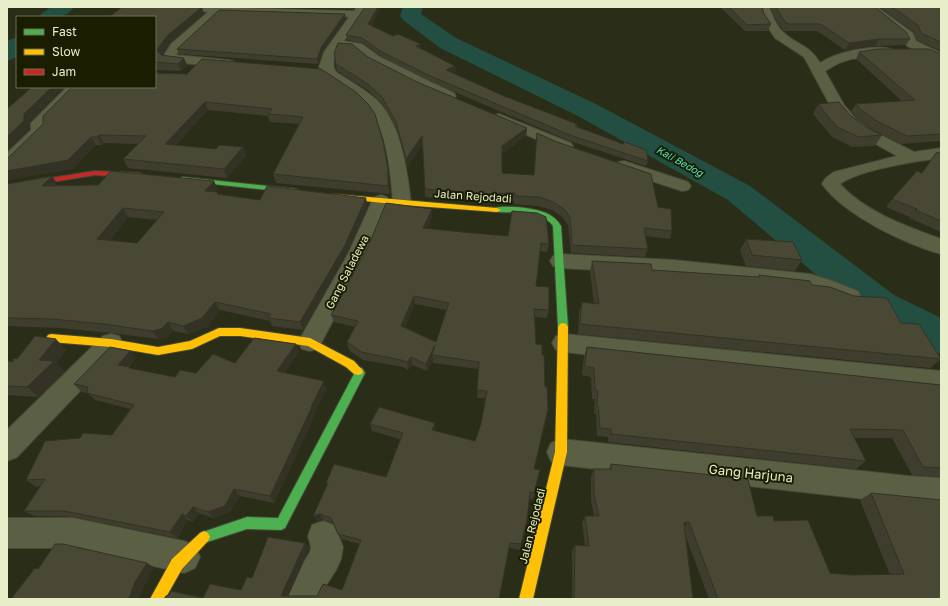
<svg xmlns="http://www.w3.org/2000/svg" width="948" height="606" font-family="'Golos Text',sans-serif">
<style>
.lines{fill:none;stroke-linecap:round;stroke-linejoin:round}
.river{fill:#234f43;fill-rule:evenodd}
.street-casing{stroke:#464936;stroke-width:2}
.fast-casing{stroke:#464936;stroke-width:2}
.slow-casing{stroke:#464936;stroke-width:2}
.jam-casing{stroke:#464936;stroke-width:2}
.street{fill:#5b6045;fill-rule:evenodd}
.fast{fill:#4caf50;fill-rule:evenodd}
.slow{fill:#ffc107;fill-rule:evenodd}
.jam{fill:#c62828;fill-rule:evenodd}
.wall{fill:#3f3e2e;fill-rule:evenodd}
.shaded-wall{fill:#333225}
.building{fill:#494835;stroke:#333225;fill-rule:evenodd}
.labels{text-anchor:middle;stroke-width:4;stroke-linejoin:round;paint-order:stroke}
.far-water-label{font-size:10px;font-style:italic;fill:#53eac9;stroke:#1a1d00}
.street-label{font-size:11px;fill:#e8eec9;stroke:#1a1d00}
.near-street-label{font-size:13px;fill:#e8eec9;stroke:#1a1d00}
</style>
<rect width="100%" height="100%" fill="#2a2d17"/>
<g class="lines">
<path class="river" d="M51,7h23c-9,13 -21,10 -35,10l3,-4z
M403,7h20l-2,7 35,24 140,66 154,82 144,109 47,23v36l-15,-5 -60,-32 -138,-117 -150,-84 -138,-68 -37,-28 -3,-4z
M17,37v20l-10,4v-20z"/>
<g class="street-casing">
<path id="street" d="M201,7l153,4 3,-4h10l-23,34 18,3 18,13 74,36 2,3 -2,3 -5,1 -5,-1 -74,-36 -16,-13 -15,-2c-5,8 -8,16 -3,24 12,8 25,15 36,24 29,22 35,73 39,107l-3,4 -6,2 -6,-2 -3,-4c-2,-29 -6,-82 -31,-101 -16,-13 -31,-16 -43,-35l5,-15 25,-35 -128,-4 -41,36 -4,6 52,5 5,1 1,3 -1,3 -5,1 -64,-7 -2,-3 9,-14 37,-32 -7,-1 -1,-2z
M759,7h10c4,9 7,19 14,25 13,13 26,12 37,31 17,-11 52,-19 72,-14l2,3 -2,3 -41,4 -12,4 -14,8 19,34 11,13 16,12 43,22 27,-4v10c-25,3 -82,12 -101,26 25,28 66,42 101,55v15c-36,-10 -97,-39 -119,-70 3,-6 6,-8 12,-12l63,-16 -36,-20 -16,-12 -14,-17 -27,-50 -29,-19 -12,-18z
M865,7h12l36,26 3,8 25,12v9l-34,-16 -4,-8z
M67,87h15l-35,37v7l-3,3 -31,32 -6,1v-14l24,-23v-7z
M499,114l72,29 2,3 -2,3 -6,2 -6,-2 -65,-28 -2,-3 2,-3z
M624,161l64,21 3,4 -3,4 -6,1 -64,-21 -2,-4 2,-4z
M381,195l6,2 3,4 -22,53 -50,95 -8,2 -8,-2 -4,-7 50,-88 24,-53 3,-4z
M560,254l114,6 136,14 20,6 28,11 3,6 -3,6 -8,2 -40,-15 -136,-16 -114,-6 -7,-2 -3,-5 3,-5z
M111,334l8,2 4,7 -4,7 -102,107 -10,4v-31l96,-94z
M564,334l377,37v22l-377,-41 -8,-2 -4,-7 4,-7z
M561,439l348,37 32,2v28l-32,-2 -348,-39 -10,-4 -4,-9 4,-9z
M7,518h66l111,23 11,5 5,11 -5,11 -11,5 -111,-25h-66z
M323,521l11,4 9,22 -2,12 -5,11 -9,14 -6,15h-34l17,-37 6,-10 1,-5 -3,-11 4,-11z"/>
</g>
<g class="fast-casing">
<path id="fast" d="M182,177l114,12 4,2 -4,2 -111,-12 -4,-2z
M494,208c14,-3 44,0 56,7 5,3 8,6 11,11l7,101 -2,3h-6l-2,-3 -5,-101c-12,-17 -37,-13 -56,-14h-3z
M358,367l4,1 3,5 -80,155 -4,2 -34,-1 -43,14 -4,-2 -2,-4 2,-4 47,-16 31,1 76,-144 -1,-3 1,-3z"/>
</g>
<g class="slow-casing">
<path id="slow" d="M333,194l164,14 4,2 -4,2 -95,-7 -66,-7 -4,-2z
M563,323l3,1 2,3 -1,125 -34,147h-14l36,-147 3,-125 2,-3z
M219,328h21l70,10 44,23 9,10 -1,3 -4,1 -4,-1 -8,-7 -38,-21 -68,-10h-20l-28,13 -34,6 -47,-8 -60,-5 -3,-1 -2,-3 2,-3 3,-1 60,5 47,8 32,-6z
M204,531l4,2 2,4 -2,4 -26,28 -17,30h-15l22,-40 28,-26z"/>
</g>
<g class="jam-casing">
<path id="jam" d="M95,171l44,2 4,2 -4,2 -44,-2 -88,14v-4z"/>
</g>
<use href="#street" class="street"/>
<use href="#fast" class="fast"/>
<use href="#slow" class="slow"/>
<use href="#jam" class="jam"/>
</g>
<path class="wall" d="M278,7h78l-3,2z
M381,7l-10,19 50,23 34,17 1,5 -3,2 51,23 73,28v2l71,35 -2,5 -76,-25 -141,-60 -48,-25 -18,-13 -16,-3 -1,-5z
M720,7h42l2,7 7,10 -3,7h-23z
M770,7h105l35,32 -4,6 -31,1 -30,4 -28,-19h-33l-6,-8z
M879,7h62v44l-24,-11 -3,-8z
M204,14l-34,29 -8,12 25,10 -6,6 -26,-1v-53z
M346,18l-23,33 -5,13 -139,-10 -2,-5z
M859,52l82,2v87l-40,3 -29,-15 -16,-12 -5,-6 5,-7 46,-3 -46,-42z
M334,53l34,4 49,25 110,46 -1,8 -24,18v19l156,34 14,24 -2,8 -25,-3 3,13 -3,8 -74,-4 -3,-28 -6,-8 -10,-7 -14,-4 -24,-2v-3l-27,1 -62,-5 -2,-53 -16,23 -10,-37 -14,-25 -14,-14 -32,-20z
M321,69l68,109 1,16 -114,-11 -3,-9 26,-50 -29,-2 -2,-6 -60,-6 -32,35 40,4 27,-2 3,9 -19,22 -99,-10 -5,-9 15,-15 -34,-1 -2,2h-6l-23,24 -66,11 180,-106z
M818,104l32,11 16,12 16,8 -7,11 -23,1 -20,-10 -19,-23z
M941,152v80l-32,-14 1,-1 -24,-10 6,-8 30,-26z
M214,181l3,8 -2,3h3l1,2 41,6 108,7 -21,46 -44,77 -31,-4 -2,-5 -50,-11 -13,17 -19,7 -15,-3 -6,7 -9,1 -47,-6 -51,-5 -53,-2v-142l51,1h-1h38zM128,217l29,3 -20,23 -28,-2z
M432,217l-5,11 122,16 -2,8 -7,-1 -4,35 13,24 -2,8 -12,-1 1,27 6,11 5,61 -13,53 6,1 -7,30 -4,-2 -2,22 -7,30 -11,-2 -10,51 -296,-1 38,-8 11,-12 53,-35 4,5 -21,48h29l25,-6 17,-46 -18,-5 -7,-16 -10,-3 -7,2 10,-36 -1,-3 60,-6 14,-38 -28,-8 -2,-7 66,6 -1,1 40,10 6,-17 4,-26h-8l1,-29 -45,-6v-3l-6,11 -15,-6 -4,5 -5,-3 -40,-7 -14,-10 -2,-8 8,-15 -21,-5 -3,-7zM415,304l31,6 -10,32 -31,-15z
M746,239l56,21 -7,11 -49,-5 -6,-16z
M592,261l60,9 106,7 1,-2 53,10 89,38 40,36 -11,9 -352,-34 1,-22 3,-10 12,2 -4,-33z
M296,344l3,8 -14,20 42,17 -13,24 1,2 -41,88 -34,-7 -10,16 -16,6 -15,-5 -6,9 -5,-2 -11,18 -104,-21 -39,-1 -10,-5 16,-25 -4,1 -10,-7 86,-45 18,-26 -35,-9 -8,-7 -6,-1 -7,-8 56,-33 6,7 -7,9 2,2 44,8 21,-4 39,-10z
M587,347l354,38v92l-29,-2 -20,-37h-38l12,23 -10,8 -248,-27v-5l-11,-1 -1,-22h-2l1,-15h-3l-1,-22 -9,-2 2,-19z
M66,350l-10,13 9,9 -27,25 -31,-2v-34l6,1 4,-3z
M611,464l146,52 17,5 56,52 22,2h38l-30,-75 11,-7 50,5 20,101h-232l-23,-62 7,62h-121v-48l3,-6 10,1 -3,-24 3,-6h9l-3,-15v-24l3,-8h15z"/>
<path class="shaded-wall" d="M202,7l2,7 -34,29 -9,14 -4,-7 10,-14z
M378,7h3l-12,22 -1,-5z
M345,14l1,4 -23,33 -5,13 -1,-5 5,-13z
M879,39l-4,7 -30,4 4,-7z
M421,44v6l-5,-4z
M184,58l3,7 -6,6 -3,-7z
M455,66l1,5 -9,4 -1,-5z
M52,87h13l-35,35v7l-23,22v-14l17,-23z
M205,102l3,8 -39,42 -4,-8z
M527,128l-1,8 -24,18v-8z
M99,135l5,8 -2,2 -5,-8z
M422,136l1,8 -16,23 -1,-8z
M91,137l5,8 -23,24 -66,11v-9z
M243,147l3,9 -19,22 -3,-9z
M388,169l1,9 1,16 -2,-8z
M52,176l6,9 -9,9 -7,-8z
M214,181l3,8 -8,10 -4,-8z
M366,198l2,9 -21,46 -44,77 -3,-8z
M123,208l5,9 -25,31 -6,-9z
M432,209v8l-8,19 -1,-8z
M414,296l1,8 -13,29 -1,-7z
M215,302l5,8 -13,17 -19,7 -5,-8z
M168,322l5,9 -6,7 -9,1 -6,-8z
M56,339l10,11 -10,13 9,9 -27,25 -11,-10 12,-27z
M296,344l3,8 -18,26 -4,-7z
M435,345l-3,10 1,5 -6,11 -1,-7z
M130,351l6,7 -11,14 -7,-7z
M411,357l1,8 -4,5 -1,-8z
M324,381l3,8 -13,24 1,2 -41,88 -4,-7 41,-89z
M435,423l1,7 -3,7 -1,-7z
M234,489l6,7 -10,16 -16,6 -6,-6z
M193,507l6,6 -6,9 -7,-6z
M182,514l6,6 -11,18 -7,-6z
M320,514l4,6 -7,2 -4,-6z
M689,522l-6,6 1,-5z
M305,543l4,5 -22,51 -6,-3z
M147,563l8,5 -11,18 -5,13h-11l7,-17z"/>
<path class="building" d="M122,7h80l-35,29 -10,14 4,5 23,3 -6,6 -23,-2v-45h-46z
M365,7h13l-10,17 25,12 5,-2 23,10 -5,2 39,20 -9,4 58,26 73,28 -2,2 48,18 2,-2 21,8 2,11 -78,-26 -142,-60 -48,-24 -18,-13 -16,-3z
M729,7h33l2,7 7,10 -24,1z
M776,7h99l31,25 4,7h-31l-30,4 -28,-19h-34l-6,-8z
M892,7h49v35l-20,-9 -3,-8z
M219,10l126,4 -23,32 -5,13 -140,-10z
M338,43l14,1 16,13 49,25 110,46 -25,18v27l32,2 3,-42 20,9 94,32 7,33 13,2 1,22 -28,-3 4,21 -76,-4 -2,-28 -6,-8 -11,-7 -14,-5 -24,-1v-3l-27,1 -63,-5 -3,-53 -16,23 -10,-37 -14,-25 -14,-13 -32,-20 -2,-11z
M877,49h52l12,5v80l-34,2 -30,-15 -17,-12 -4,-5 59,-4 -56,-48z
M202,59l119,10 35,23 12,12 7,10 8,27 5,28v17l-115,-12 30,-57 -35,-3 4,-5 -67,-7 -40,42 51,5 3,-4 24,2 -19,22 -101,-10 23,-23 -47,-1 -2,2h-6l-23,23 -61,11v-12l36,-35v-8l29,-29h83v-14l32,1z
M32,87h20l-28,27v7l-17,16v-28z
M839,102l11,13 16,12 16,8 -23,2 -22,-10 -19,-23z
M941,152v69l-26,-11 2,-1 -25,-10 25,-28 5,2 14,-20z
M111,171l103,10 -9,10 13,1 -1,2 43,6 7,-14 99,12 -21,47 -45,77 -32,-4 3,-4 -56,-12 -13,16 -19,8 -15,-4 -7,7 -9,2 -48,-7 -52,-5 -45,-1v-134l45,-8 -10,10 53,-1h3zM123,208l41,4 -27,31 -40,-4z
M386,203l46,6 -9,19 39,4 46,4 4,-25 25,2 9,4 3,27 -8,-1 -5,43 13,1v23l-15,-1 2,35 6,1v10h2l1,32h2l1,22 -14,60 6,1 -6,23 -4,-1 -3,28 -6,24 -11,-1 -11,56h-335l2,-3 3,-1 2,-4 32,7 7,-14 31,6 6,-13 5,1 16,-41 37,6 -24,53h36l6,-12 19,6 19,-50 -23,-6 -7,-16 -11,-4 -7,2 15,-33h-2l8,-19 52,13 17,-44 -33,-9 9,-17 56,16 -3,7 43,11 6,-17 6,-33 -10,-1 2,-28 -47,-7 3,-10 -9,19 -15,-7 -4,5 -6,-2 -40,-8 -14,-10 11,-21 -27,-6 37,-68zM414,296l35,7 -13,39 -35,-16z
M746,239l47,3 9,18 -50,-5z
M592,261l59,3 1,6 107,7v-2l51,6 2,4 18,2 24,9 33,2 14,25 18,1 22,35 -361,-35 2,-22 17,2z
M35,336l21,3 -17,21 15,1 -27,26 -20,-1v-25l6,1v-4l4,1z
M254,338l42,6 -19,27 47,10 -13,26h1l-42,89 -36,-7 -9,17 -17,6 -15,-5 -7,9 -4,-2 -12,18 -106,-21h-40l21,-32 -19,1 19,-39 35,-3 3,-5 29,2 22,-30 -47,-12 1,-6 -14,-3 36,-37 20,4 -12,14 12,2 -1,1 46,9 5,-7 16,3 17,-19 22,9z
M587,347l354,38v83l-18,-1 -20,-37 -53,-1 16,32 -255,-27v-5l-11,-1 -2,-22 -1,-1 1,-14 -3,-1 -1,-22 -9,-2z
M611,464l137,15 9,37h16l1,5 34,-1 22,53 22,2 52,-1 -33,-81 70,7v99h-223l-29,-77 -5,1 9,76h-119l1,-54 14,1 -4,-30h14l-5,-22v-25h17z
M55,544h8l84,19 -12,19 -5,14 -2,3h-117l24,-31 3,1z"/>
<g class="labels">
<g class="far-water-label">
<text transform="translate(680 161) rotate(29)" y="4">Kali Bedog</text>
</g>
<g class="street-label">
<text transform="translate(473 196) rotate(4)" y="4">Jalan Rejodadi</text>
<text transform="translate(347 272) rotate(-63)" y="4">Gang Saladewa</text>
<text transform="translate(532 526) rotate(-76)" y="4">Jalan Rejodadi</text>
</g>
<g class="near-street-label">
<text transform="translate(751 473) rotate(6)" y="5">Gang Harjuna</text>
</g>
</g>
<rect width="948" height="606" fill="none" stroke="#e8eec9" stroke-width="16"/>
<rect x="16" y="16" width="140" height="72" fill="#1a1d00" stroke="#6c7150"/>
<rect x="24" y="29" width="20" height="6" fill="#4caf50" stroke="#6c7150"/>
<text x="52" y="36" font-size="12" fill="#e8eec9">Fast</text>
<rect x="24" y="49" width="20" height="6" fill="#ffc107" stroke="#6c7150"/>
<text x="52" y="56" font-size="12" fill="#e8eec9">Slow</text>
<rect x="24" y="69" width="20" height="6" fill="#c62828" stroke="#6c7150"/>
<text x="52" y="76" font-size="12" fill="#e8eec9">Jam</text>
</svg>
